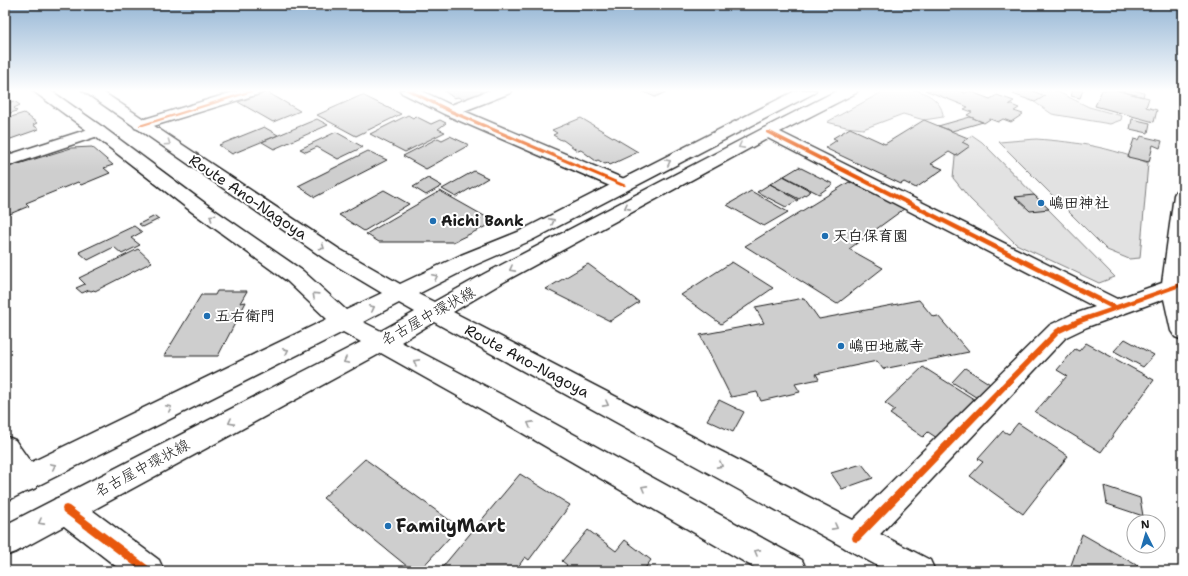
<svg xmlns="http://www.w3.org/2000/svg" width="1188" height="576" font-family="'Shantell Sans','Klee One',sans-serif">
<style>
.green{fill:#e2e2e2;stroke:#7f7f7f}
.building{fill:#cecece;stroke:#1c1c1c}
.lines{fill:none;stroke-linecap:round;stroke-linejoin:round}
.minor-casing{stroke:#1c1c1c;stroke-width:3}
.major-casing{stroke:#1c1c1c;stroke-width:3}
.minor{fill:#fff;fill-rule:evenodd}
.major{fill:#fff;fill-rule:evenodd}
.cycleway-casing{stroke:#fff;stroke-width:2}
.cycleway{fill:#e8590c;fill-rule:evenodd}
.oneway{stroke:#999}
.poi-dot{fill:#1f6fb2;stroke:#fff;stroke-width:1.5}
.labels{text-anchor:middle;stroke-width:4;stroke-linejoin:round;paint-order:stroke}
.street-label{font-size:15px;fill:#1c1c1c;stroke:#fff}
.poi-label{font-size:15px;font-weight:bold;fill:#1c1c1c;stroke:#fff;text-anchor:start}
.near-poi-label{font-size:18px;font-weight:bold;fill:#1c1c1c;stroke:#fff;text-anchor:start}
</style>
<rect width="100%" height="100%" fill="#fff"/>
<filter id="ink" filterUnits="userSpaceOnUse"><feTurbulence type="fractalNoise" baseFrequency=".025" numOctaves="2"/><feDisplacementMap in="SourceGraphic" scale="8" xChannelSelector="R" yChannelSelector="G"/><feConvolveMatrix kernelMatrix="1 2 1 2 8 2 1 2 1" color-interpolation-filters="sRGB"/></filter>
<g filter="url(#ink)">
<path class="green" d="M886,90c9,0 20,-1 29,0 14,3 28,13 28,27l-19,3 -21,-6 -40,15 -17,-2 -19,-5z
M1021,90h33l35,17 33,9 -1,4 -11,4 -58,-10 -28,-19z
M972,135l10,7 133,135 -16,6 -83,-39 -46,-45 -17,-21 3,-32z
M1036,139c41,3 74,8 112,24l-8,95 -11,1 -22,-9 -108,-108z"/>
<path class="building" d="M443,90h37l4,3 -21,7 -5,-3 -4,1z
M663,90l3,2 -11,5 -13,-6z
M925,90h33l7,3 4,-2 21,8 7,-4 17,6 -5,3 10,4 -5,3 9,3 -12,8 -8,-3 -5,3 -8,-3 -6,4 -17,-8 5,-3 -8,-3 4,-2z
M1019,90h11l15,6 -10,6 -22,-8z
M1073,90h10l-3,8 -9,-2z
M1102,90h14l33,8 -3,9 11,3 -3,12 -59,-16z
M1116,90h18l10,3 -1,4z
M267,92l33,19 -27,11 -35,-20z
M362,95l39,19 -45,22 -39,-21z
M5,101l3,2 6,-2 6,4 -6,3 3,3 -10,3 2,1 -4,1z
M24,113l13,10 -4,2 6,4 -34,12v-25l4,-1 2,2z
M408,115l5,3 2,-2 16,8 9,-4 6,3 -8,6 7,3 -40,20 -35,-18z
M970,117l13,5 -31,9 -14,-5z
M581,118l57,34 -28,13 -2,-2 -3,1 -7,-4 -2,1 -15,-11 -3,1 -15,-11h-2l-8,-5 4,-2 -5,-3z
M317,119l11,6 -54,24 -12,-7z
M1132,119l18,4 -2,10 -18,-4z
M924,120l44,18 -6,4 8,4 -14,10 -7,-4 -18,12 12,5 -27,19 -12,-6 -3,2 -76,-36 12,-8 -4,-2 17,-10 35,16z
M264,127l14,8 -46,19 -13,-9z
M336,132l27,15 -25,12 -21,-12 -11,5 -6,-3z
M450,136l19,9 -43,24 -23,-13 35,-18 4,2z
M1141,136l21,5 -2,7 -7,-3 -4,17 -21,-5 6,-18 5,1z
M92,147l21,18 -9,3 6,5 -29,12 -3,-3 -52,21 3,3 -24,10v-48l66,-20z
M368,151l19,9 -72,37 -17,-11z
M799,167l34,17 -14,10 -35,-18z
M474,171l14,7 -32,19 -14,-8z
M783,176l28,15 -12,8 -29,-15z
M428,178l14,8 -16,9 -13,-8z
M849,182l21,10 4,-3 34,17 -59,43 34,19 -46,36 -92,-58z
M770,184l28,16 -12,7 -29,-15z
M384,190l25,14 -45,27 -25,-16z
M440,191l55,31 -42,20h-74l-13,-8z
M751,191l37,21 -24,14 -37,-21z
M1034,195l15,14 -19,2 -15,-14z
M155,216l4,3 -16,8 -4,-3z
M134,226l8,6 -11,6 9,7 -18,9 -8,-7 -26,13 -9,-8z
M138,249l14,13 -57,29 -1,-1 -3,1 -2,-1 -7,3 -6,-5 9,-4 -6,-6z
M732,262l41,26 -52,36 -40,-29z
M588,264l51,38 -29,19 -64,-32z
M217,291h30l-7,12 6,-1 -28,54h-54l37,-61h14z
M804,298l15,21 100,-19 14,17 5,-1 31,36 -86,17 -6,-8 -61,13 3,5 -24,5 5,8 -39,9 -4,-9 -26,5 -31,-62 64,-12 -9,-16z
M1125,339l29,16 -11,12 -29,-16z
M1086,343l68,37 -53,72 -66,-40 32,-36 -10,-6 18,-21 4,2z
M923,367l54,34 -37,39 -12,-8 -5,5 -33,-23 5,-4 -10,-7z
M965,368l30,19 -13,14 -30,-19z
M719,400l25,12 -11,20 -26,-12z
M1018,423l50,33 -45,58 -53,-38 13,-14 -5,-3 25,-28 6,3z
M365,459l94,68 -40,44h-6l-90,-73z
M862,464l11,14 -31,11 -11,-16z
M520,474l50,31 -41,55 -4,-3 -10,14h-76z
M1104,486l36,12 3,18 -36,-12z
M588,530l28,21 9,-11 26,20 -8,11h-81l5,-6 -5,-4z
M1082,534l56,32 -1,5h-68z"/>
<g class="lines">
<g class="minor-casing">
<path id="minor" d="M240,90h24l-2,3 -115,35 -6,2 -6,-2 -2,-3 2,-3z
M400,90h20l31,15 39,-15h22l-2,3 -46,18 165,70 3,4 -3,4 -6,2 -6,-2 -173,-75 -42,-21z
M98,126l6,2 2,3 -2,3 -99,33v-11z
M768,127l6,2 343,170 45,-16 12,-88 2,-4 7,-2v151l-8,-3 -4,-6 -7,-32 -77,28 -21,10 -199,211 -11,5 -11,-5 -4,-10 4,-10 205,-203 21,-10 24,-8 -333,-172 -2,-3 2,-3z
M5,436l10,4 21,30 4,9 -4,9 -10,4c-26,-10 -21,-33 -21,-56z
M66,495l11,4 82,61 5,11h-42l-67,-52 -4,-10 4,-10z"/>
</g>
<g class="major-casing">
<path id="major" d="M32,90h18l54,38 102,76 97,67 43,39 36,-17 -57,-34 -243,-169h18l239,159 61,35 61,-29 57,-23 279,-142h19l-2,3 -282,147 -57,25 -57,29 16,8 50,-28 278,-145 76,-39h20l-2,3 -82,42 -274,149 -47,28 477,248 5,11h-48l-453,-249 -33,20 105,55 296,163 5,11h-47l-272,-158 -107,-60 -365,199 -11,4v-31l356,-183 -18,-10 -338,170v-27l322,-156 -40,-38 -95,-69 -100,-78zM399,303l16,9 -34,19 -18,-9z"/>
</g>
<use href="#minor" class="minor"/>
<use href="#major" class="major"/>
<g class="cycleway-casing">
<path id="cycleway" d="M251,90h8l-116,36h-4v-1z
M405,90h6l41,20 174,75 -1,1h-4l-173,-74z
M766,131h4l346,174 67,-23v4l-102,37 -21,10 -201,208 -3,1 -3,-1 -1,-3 1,-3 203,-206 21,-10 33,-11 -344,-175z
M66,505l3,1 82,62 1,3h-11l-78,-59 -1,-3 1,-3z"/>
</g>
<use href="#cycleway" class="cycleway"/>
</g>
<defs><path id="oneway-chevron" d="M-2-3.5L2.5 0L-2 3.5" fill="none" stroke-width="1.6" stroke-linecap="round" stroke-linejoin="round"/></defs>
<g class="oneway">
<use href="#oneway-chevron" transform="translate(168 143) rotate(34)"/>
<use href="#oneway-chevron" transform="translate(741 146) rotate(152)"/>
<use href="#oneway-chevron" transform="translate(668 162) rotate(-27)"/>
<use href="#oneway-chevron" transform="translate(627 207) rotate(152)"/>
<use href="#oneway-chevron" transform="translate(212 217) rotate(-145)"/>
<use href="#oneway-chevron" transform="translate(552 221) rotate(-27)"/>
<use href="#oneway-chevron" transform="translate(322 247) rotate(34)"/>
<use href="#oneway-chevron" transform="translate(512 269) rotate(152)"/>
<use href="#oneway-chevron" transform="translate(435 277) rotate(-26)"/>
<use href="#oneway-chevron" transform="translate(315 295) rotate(-136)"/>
<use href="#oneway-chevron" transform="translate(372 308) rotate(-27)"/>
<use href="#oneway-chevron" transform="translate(286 351) rotate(-26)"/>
<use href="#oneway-chevron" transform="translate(346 361) rotate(152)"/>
<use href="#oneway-chevron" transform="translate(416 362) rotate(-152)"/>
<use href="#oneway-chevron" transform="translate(606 404) rotate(28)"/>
<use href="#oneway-chevron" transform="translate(169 408) rotate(-26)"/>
<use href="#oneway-chevron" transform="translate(231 422) rotate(152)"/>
<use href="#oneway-chevron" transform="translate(530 424) rotate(-151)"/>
<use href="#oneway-chevron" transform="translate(720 465) rotate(28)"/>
<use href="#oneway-chevron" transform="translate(53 466) rotate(-26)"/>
<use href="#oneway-chevron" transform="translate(644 488) rotate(-151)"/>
<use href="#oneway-chevron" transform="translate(41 522) rotate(152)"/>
<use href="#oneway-chevron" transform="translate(835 527) rotate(28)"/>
<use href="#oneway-chevron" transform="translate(757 552) rotate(-151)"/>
</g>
</g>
<linearGradient id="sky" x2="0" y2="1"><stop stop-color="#95b6d5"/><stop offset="0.53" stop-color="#fff"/><stop offset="1" stop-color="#fff" stop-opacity="0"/></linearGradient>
<rect width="1188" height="171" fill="url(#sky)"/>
<g class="poi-dot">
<circle cx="1041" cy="203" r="4"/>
<circle cx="433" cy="221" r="4"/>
<circle cx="825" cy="236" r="4"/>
<circle cx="207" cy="316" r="4"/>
<circle cx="841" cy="346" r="4"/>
<circle cx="388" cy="526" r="4"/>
</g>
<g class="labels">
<g class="street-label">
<text transform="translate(248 197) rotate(34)" y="5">Route Ano-Nagoya</text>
<text transform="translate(428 316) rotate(-29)" y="5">名古屋中環状線</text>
<text transform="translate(527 361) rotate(28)" y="5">Route Ano-Nagoya</text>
<text transform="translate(142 468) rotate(-28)" y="5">名古屋中環状線</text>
</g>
<g class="poi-label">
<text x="1049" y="208">嶋田神社</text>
<text x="441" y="226">Aichi Bank</text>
<text x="833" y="241">天白保育園</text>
<text x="215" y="321">五右衛門</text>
<text x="849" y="351">嶋田地蔵寺</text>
</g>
<g class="near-poi-label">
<text x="396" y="532">FamilyMart</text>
</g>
</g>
<rect width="1188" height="576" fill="none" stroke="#fff" stroke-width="20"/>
<rect x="10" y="10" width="1168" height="556" fill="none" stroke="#1c1c1c" stroke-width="1.5" filter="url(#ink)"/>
<g transform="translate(1146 534) rotate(355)"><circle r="19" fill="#ffffff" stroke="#a4a4a4"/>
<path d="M0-3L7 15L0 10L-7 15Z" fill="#1f6fb2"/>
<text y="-6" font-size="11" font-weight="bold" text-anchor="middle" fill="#1c1c1c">N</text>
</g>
</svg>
